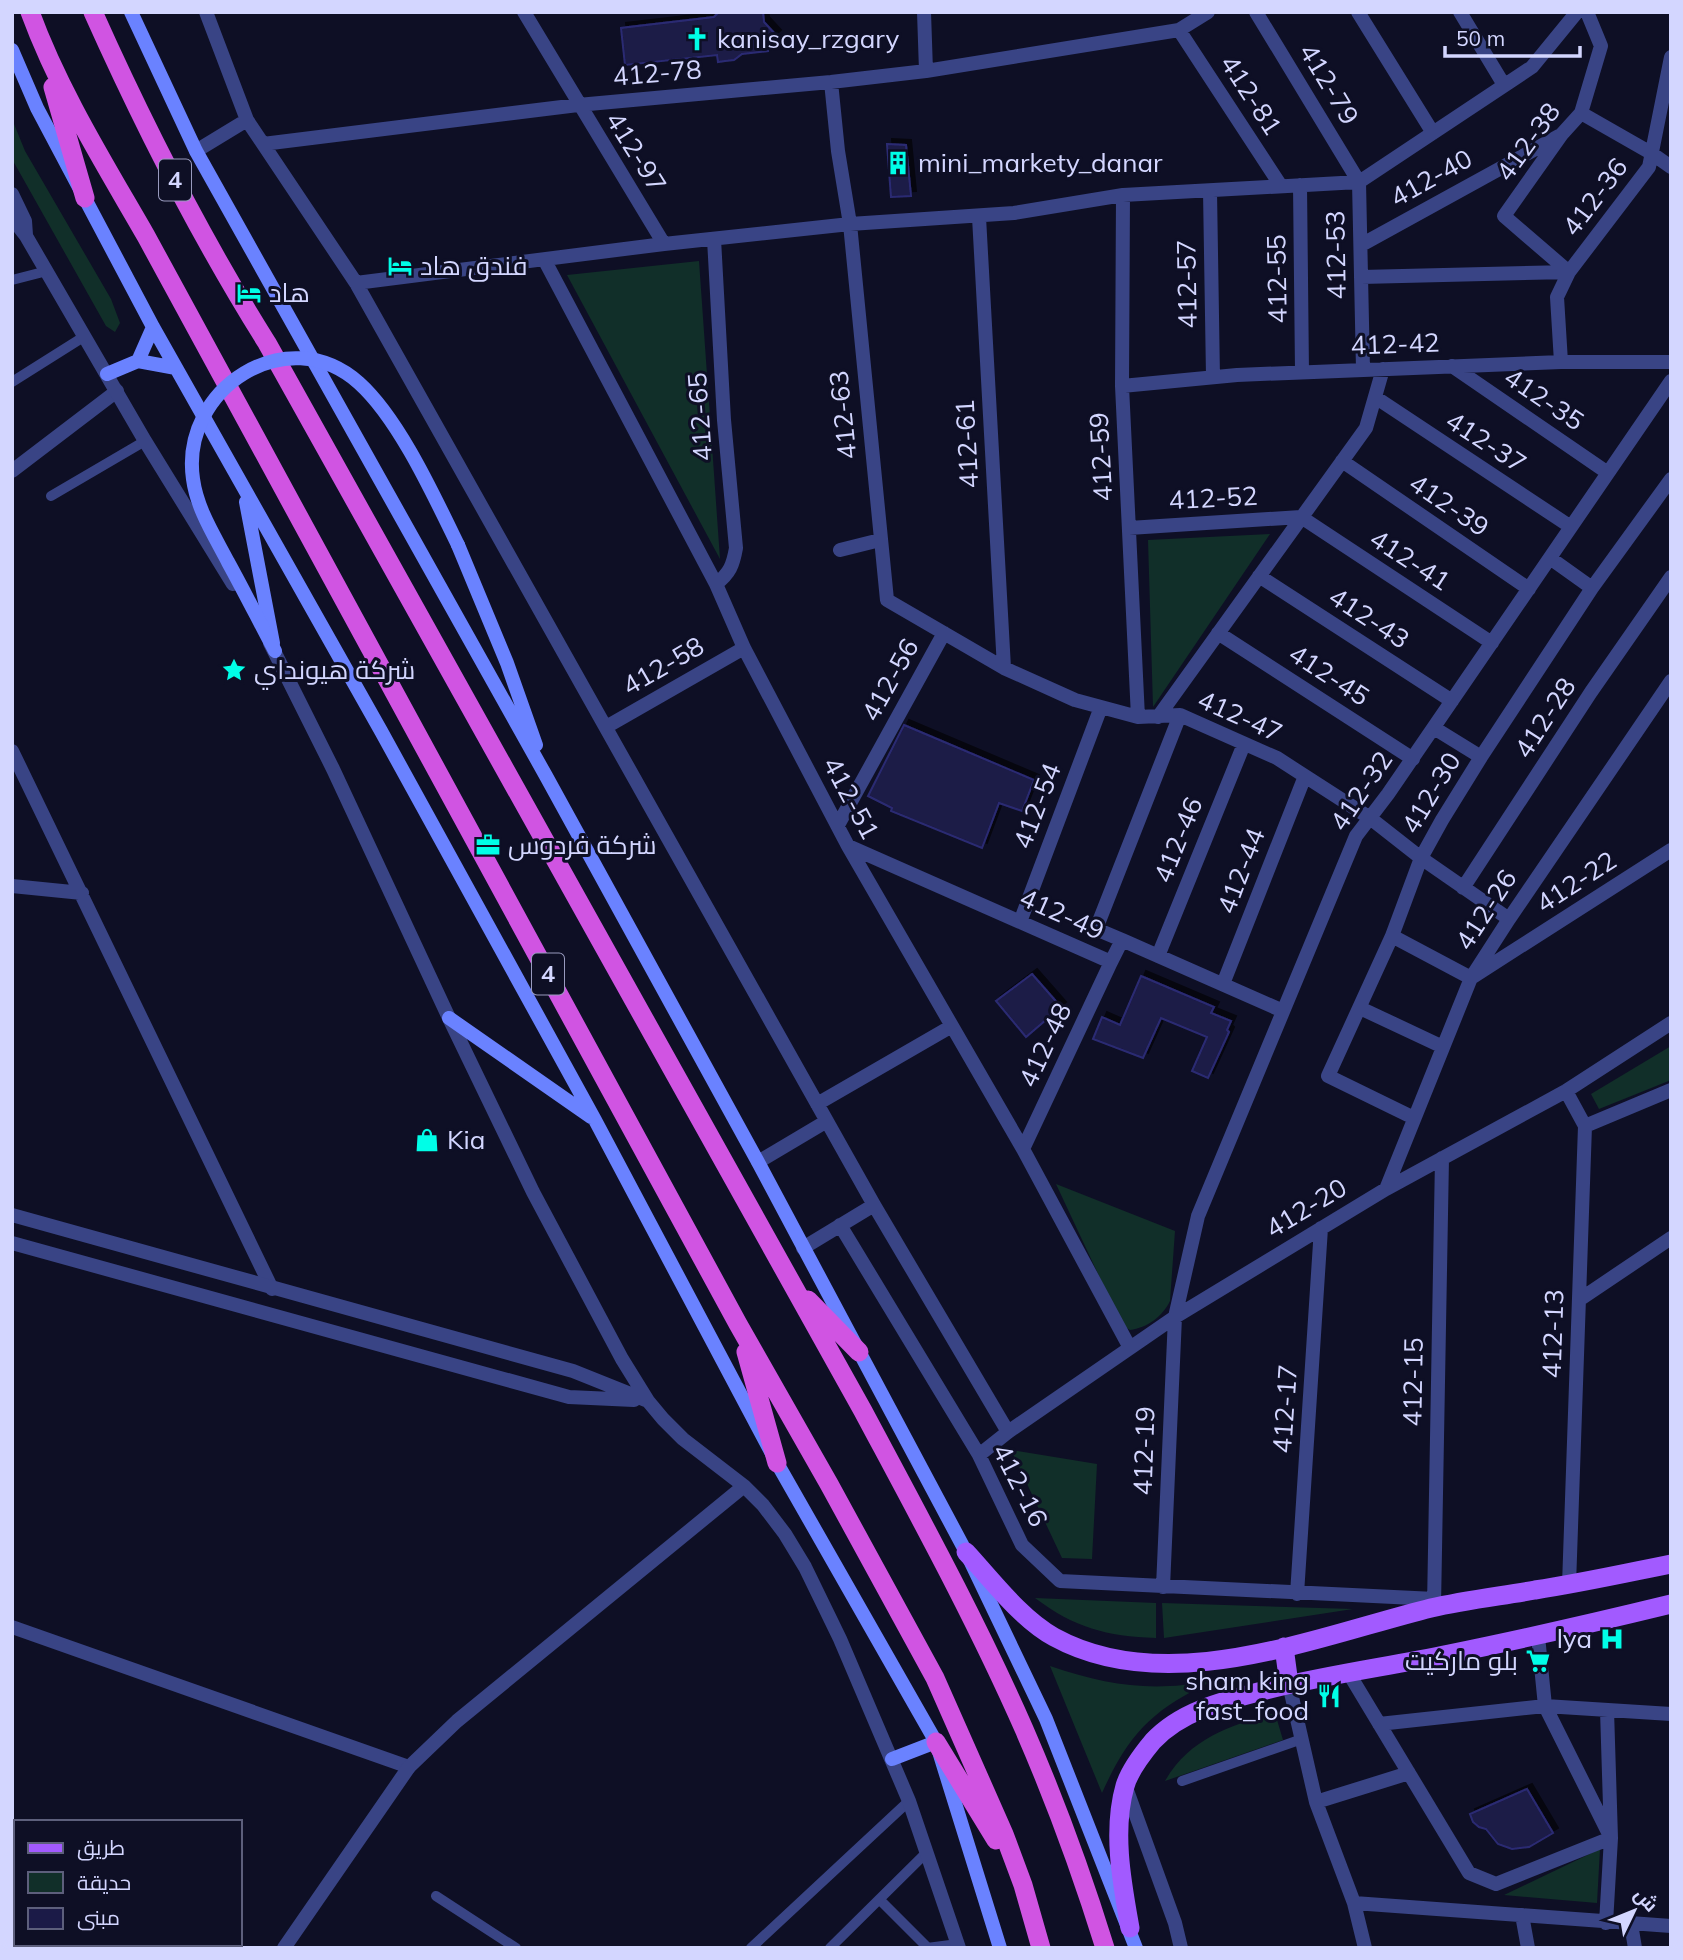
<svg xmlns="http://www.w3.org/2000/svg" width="1683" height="1960" font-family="Mulish,Cairo,sans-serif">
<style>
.green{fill:#112f29}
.building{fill:#1b1a47;stroke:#2c2c73;stroke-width:2;filter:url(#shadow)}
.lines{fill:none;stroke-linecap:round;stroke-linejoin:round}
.service{stroke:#394485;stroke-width:10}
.minor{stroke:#394485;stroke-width:14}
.tertiary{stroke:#394485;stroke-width:14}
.secondary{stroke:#6a82ff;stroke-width:14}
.primary{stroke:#a25aff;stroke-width:19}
.trunk{stroke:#d054e2;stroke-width:19}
.secondary-bridge{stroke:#6a82ff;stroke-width:14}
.labels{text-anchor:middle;stroke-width:6;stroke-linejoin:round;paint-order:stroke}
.shield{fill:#0e0f25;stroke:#989abe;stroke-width:2}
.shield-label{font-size:24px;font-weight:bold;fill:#d3d6ff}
.poi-label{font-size:26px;fill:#d3d6ff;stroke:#0e0f25;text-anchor:start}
.street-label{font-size:26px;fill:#d3d6ff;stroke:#0e0f25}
</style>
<defs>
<filter id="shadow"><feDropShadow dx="5" dy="-5" stdDeviation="0" flood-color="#0009"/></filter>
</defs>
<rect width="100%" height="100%" fill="#0e0f25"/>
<path class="green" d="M12,119l13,32 86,148 9,24 -5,9 -9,-6 -94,-167z
M699,261l21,298 -153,-284z
M1270,534l-117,173 -5,-167z
M1671,1046v34l-72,29 -8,-15z
M1056,1184l119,47 -5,70c-7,15 -23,27 -40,29l-8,-5z
M1011,1450l86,14 -5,95 -30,-1z
M1035,1598l121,5v35c-50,-2 -81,-10 -121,-40z
M1162,1603l191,6 -189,29z
M1050,1666c59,20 101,26 163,15 -60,28 -84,52 -111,112z
M1275,1713l8,27 -118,41c25,-43 65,-55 110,-68z
M1600,1849l-3,54 -93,-8z"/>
<path class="building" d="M719,12h44l1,10 12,13 -9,8 1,8 -26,3 -8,6 -9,1 -7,1 -1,-7 -92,10 -4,-37 93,-11z
M887,144l19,1 5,51 -20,1z
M904,725l130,55 -12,31 -23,-8 -17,45 -91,-37 1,-3 -24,-12z
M1032,974l29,33 -35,30 -30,-36z
M1141,976l73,31 -3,6 20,8 -4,9 2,2 -21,46 -16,-7 15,-34 -46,-19 -18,40 -50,-19 9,-22 18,8z
M1527,1789l26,44 -24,14 -17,2 -14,-5 -12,-15 -7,-2 -6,-5 -3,-8z"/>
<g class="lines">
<path class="service" d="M12,280l35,-9
M12,382l73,-46
M51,496l94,-55
M1182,1781l120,-42
M436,1896l80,52
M880,1900l48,48
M751,1948l158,-147
M830,1948l97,-96
M927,1948l31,-4"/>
<path class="minor" d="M206,12l41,108 109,163 518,922 134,227
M524,12l140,232
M924,12l2,59
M1256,12l103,170
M1358,12l75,121
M1460,12l44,73
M1179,30l102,156
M831,82l7,69 12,73 37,376 117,68 71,32 63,17 42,-2 97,43 93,60 51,40 88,61
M1581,113l70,40 20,14
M263,144l315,-39 253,-23 95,-11 253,-41 29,-18
M196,151l51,-31
M1359,182l4,187
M1300,185l2,187
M1210,191l3,186
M1123,195l-1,191 16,331
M979,217l25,451
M714,239l10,181 12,128c-3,17 -6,25 -20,36
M1361,245l198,-109
M545,261l171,323 28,64 104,198 175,303 107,199
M1569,272l-65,-56 58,-82 19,-21 20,-67 -14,-34
M1361,277l208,-5
M356,283l308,-39 186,-20 164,-11 109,-18 236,-13 173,-115 45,-55
M1561,362l-4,-65 12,-25 80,-105 22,-110
M1452,366l156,107
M1122,386l115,-11 324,-13h110
M1375,397l196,130
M1342,461l187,128
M12,471l105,-80
M1129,528l172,-11 191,126
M840,550l40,-10
M1550,558l42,30
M1259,576l193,125
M1218,633l195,126
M1158,717l208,-289 17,-59
M606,727l138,-79
M1434,728l47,29
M12,751l260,538
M838,825l106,-192
M848,846l263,116 11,-22 161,71
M12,886l70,7
M1463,888l128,-196 80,-115
M1020,922l81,-215
M1392,936l79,42 200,-128
M1122,940l-26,-11 84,-214
M1158,956l86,-212
M1223,984l82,-208
M1360,1008l83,39
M1566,1091l19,35 -16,459
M817,1104l135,-78
M1414,1118l-86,-42 64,-140 29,-78 21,-38 39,-63 111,-169 79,-109
M1585,1126l86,-36
M1023,1149l88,-187
M758,1162l69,-41
M1386,1189l85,-211 38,-59 162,-238
M840,1225l139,230 43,90 38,36 375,18
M803,1248l71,-43
M1579,1300l92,-62
M979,1455l29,-23 167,-115 211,-128 180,-98 105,-68
M1163,1587l12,-270 23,-101 158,-380 32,-42 283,-413
M1297,1594l24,-366
M1434,1606l8,-448
M12,1627l397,140
M1538,1636l7,70 66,132
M1348,1672l121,201 27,11 115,-46
M1289,1684l27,118 38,101 11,45
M1379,1724l166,-18 126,8
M1125,1785l50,138 6,25
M1316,1802l93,-29
M1354,1903l317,23
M1522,1915l6,33
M1606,1923l5,-85 -4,-128
M1631,1924l4,24"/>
<path class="tertiary" d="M12,194l13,27 1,14
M12,218l14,18 119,205 88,143
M270,643l63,126 116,249 84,174 89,167 26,42 15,18 20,20 61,47 19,19 22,29 20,33 35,72 69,162 50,147
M12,1215l561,156 75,30
M12,1243l557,154 65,3
M284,1948l125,-181 48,-46 287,-235"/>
<path class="secondary" d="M131,12l65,139 350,625 212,386 208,390 80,167 90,229
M12,50l25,58 116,219 228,404 214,389 182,343 159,279 64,206
M138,361l38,7
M107,374l31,-13 15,-34
M246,502l27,141
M458,545l49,118 29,82
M449,1018l142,99
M892,1759l44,-17"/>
<path class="primary" d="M966,1552c25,27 55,67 88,85 113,62 261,0 377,-29 34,-8 70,-12 104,-18 46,-7 91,-17 136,-26
M1284,1647l5,37
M1130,1928c-8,-45 -18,-97 -5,-142 4,-14 18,-33 28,-45 28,-30 70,-40 109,-50 62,-16 124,-24 187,-37 74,-15 148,-32 222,-50"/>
<path class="trunk" d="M30,12c29,79 74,151 116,224l592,1088 91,160 106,194 69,156 19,51 18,63
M93,12c51,114 108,226 174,331l596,1068c56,105 113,209 161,318 31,71 58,145 81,219
M53,87l32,111
M808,1300l51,52
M746,1352l31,111
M936,1742l60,98"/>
<path class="secondary-bridge" d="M275,651c-16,-30 -31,-60 -47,-89 -14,-27 -31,-53 -35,-83 -13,-90 94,-160 166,-96 40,36 75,113 99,162"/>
</g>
<defs>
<g id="church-bare" transform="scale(1.89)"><path d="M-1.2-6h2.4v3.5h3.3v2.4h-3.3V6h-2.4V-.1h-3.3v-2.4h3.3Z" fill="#00fee7" stroke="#0e0f25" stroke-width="2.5" paint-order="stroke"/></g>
<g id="building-bare" transform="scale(1.89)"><path d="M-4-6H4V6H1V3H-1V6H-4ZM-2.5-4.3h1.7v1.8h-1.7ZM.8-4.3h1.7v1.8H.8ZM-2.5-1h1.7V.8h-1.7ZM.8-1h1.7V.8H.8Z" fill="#00fee7" stroke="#0e0f25" stroke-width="2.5" paint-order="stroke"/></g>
<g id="hotel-bare" transform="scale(1.89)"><path d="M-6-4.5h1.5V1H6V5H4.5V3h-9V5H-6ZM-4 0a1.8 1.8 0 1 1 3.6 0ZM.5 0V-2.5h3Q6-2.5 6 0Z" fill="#00fee7" stroke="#0e0f25" stroke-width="2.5" paint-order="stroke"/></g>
<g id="sight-bare" transform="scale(1.89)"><path d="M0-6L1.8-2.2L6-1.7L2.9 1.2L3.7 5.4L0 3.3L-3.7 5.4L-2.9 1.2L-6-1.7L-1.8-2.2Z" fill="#00fee7" stroke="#0e0f25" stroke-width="2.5" paint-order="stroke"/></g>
<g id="office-bare" transform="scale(1.89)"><path d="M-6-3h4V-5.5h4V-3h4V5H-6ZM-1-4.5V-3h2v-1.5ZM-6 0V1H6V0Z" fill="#00fee7" stroke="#0e0f25" stroke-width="2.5" paint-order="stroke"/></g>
<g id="shop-bare" transform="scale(1.89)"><path d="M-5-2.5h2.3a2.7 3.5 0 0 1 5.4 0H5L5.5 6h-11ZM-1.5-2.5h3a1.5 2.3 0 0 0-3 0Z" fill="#00fee7" stroke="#0e0f25" stroke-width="2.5" paint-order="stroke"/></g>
<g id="hospital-bare" transform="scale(1.89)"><path d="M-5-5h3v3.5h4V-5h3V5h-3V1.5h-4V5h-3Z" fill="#00fee7" stroke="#0e0f25" stroke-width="2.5" paint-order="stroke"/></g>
<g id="supermarket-bare" transform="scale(1.89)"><path d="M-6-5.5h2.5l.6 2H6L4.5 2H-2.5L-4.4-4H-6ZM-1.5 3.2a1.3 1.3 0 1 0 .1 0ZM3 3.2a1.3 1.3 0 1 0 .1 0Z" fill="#00fee7" stroke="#0e0f25" stroke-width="2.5" paint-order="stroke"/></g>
<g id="restaurant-bare" transform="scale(1.89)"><path d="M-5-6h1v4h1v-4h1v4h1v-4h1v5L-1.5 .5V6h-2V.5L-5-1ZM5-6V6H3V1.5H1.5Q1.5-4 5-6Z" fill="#00fee7" stroke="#0e0f25" stroke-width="2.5" paint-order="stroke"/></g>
</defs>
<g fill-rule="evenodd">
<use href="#church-bare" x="697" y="39"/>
<use href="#building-bare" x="898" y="163"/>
<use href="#hotel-bare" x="400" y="266"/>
<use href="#hotel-bare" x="249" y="293"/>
<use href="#sight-bare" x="234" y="670"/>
<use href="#office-bare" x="488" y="845"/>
<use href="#shop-bare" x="427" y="1140"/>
<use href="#hospital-bare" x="1612" y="1639"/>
<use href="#supermarket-bare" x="1538" y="1661"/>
<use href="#restaurant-bare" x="1329" y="1696"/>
</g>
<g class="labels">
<g class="shield">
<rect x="159" y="159.5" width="32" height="41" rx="5"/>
<rect x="532" y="953.5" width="32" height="41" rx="5"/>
</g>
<g class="shield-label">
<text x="175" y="188">4</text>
<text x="548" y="982">4</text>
</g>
<g class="poi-label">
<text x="717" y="48">kanisay_rzgary</text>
<text x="918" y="172">mini_markety_danar</text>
<text x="420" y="275">فندق هاد</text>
<text x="269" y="302">هاد</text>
<text x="254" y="679">شركة هيونداي</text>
<text x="508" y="854">شركة فردوس</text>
<text x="447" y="1149">Kia</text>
<text x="1592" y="1648" text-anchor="end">lya</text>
<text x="1518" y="1670" text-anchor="end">بلو ماركيت</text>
<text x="1309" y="1690" text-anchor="end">sham king<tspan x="1309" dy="30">fast_food</tspan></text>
</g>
<g class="street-label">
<text transform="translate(657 73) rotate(-5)" y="9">412-78</text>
<text transform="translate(1329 84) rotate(59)" y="9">412-79</text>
<text transform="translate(1251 95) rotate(57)" y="9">412-81</text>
<text transform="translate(1528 142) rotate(-54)" y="9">412-38</text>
<text transform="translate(636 152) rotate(58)" y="9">412-97</text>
<text transform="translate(1431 178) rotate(-29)" y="9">412-40</text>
<text transform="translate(1595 197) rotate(-53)" y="9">412-36</text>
<text transform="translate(1336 255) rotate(-91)" y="9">412-53</text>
<text transform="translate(1277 279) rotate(-91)" y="9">412-55</text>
<text transform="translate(1187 284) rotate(-91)" y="9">412-57</text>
<text transform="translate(1395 344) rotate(-2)" y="9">412-42</text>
<text transform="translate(1544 399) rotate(34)" y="9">412-35</text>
<text transform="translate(843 415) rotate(-96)" y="9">412-63</text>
<text transform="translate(700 417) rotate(-94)" y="9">412-65</text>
<text transform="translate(1486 442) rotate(33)" y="9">412-37</text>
<text transform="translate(967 444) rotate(-93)" y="9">412-61</text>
<text transform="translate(1101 457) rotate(-93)" y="9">412-59</text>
<text transform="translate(1213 498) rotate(-3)" y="9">412-52</text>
<text transform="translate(1449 505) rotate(34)" y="9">412-39</text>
<text transform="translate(1410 560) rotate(33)" y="9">412-41</text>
<text transform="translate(1369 618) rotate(33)" y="9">412-43</text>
<text transform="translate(663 666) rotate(-30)" y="9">412-58</text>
<text transform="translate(1329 675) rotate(33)" y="9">412-45</text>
<text transform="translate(890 680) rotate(-61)" y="9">412-56</text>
<text transform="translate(1240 716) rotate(24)" y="9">412-47</text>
<text transform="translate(1545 718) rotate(-57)" y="9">412-28</text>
<text transform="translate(1361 791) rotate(-56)" y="9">412-32</text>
<text transform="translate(1431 793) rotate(-59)" y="9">412-30</text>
<text transform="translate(851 798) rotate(62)" y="9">412-51</text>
<text transform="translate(1037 806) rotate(-69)" y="9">412-54</text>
<text transform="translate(1178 840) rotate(-68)" y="9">412-46</text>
<text transform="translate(1241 871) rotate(-69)" y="9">412-44</text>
<text transform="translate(1576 882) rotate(-33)" y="9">412-22</text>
<text transform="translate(1486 910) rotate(-57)" y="9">412-26</text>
<text transform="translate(1062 914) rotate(24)" y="9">412-49</text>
<text transform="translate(1045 1045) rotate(-65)" y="9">412-48</text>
<text transform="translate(1306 1208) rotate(-31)" y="9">412-20</text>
<text transform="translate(1553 1334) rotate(-88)" y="9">412-13</text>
<text transform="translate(1413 1382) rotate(-89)" y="9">412-15</text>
<text transform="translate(1285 1409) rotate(-86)" y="9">412-17</text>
<text transform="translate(1144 1451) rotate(-88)" y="9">412-19</text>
<text transform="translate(1020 1485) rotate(63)" y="9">412-16</text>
</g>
</g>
<rect width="1683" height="1960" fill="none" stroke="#d3d6ff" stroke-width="28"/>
<rect x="14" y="1820" width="228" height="126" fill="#0e0f25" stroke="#5d5f7c" stroke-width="2"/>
<rect x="28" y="1843" width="35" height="10" fill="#a25aff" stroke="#5d5f7c" stroke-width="2"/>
<text x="77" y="1855" font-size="21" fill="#d3d6ff">طريق</text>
<rect x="28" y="1872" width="35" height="21" fill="#112f29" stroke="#5d5f7c" stroke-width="2"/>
<text x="77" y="1890" font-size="21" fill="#d3d6ff">حديقة</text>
<rect x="28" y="1908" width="35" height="21" fill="#1b1a47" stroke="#5d5f7c" stroke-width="2"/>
<text x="77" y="1925" font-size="21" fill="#d3d6ff">مبنى</text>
<g transform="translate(1634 1911) rotate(47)" stroke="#0e0f25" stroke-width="5" paint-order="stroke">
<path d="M0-5L12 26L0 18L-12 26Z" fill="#d3d6ff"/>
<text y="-10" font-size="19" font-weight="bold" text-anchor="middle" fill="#d3d6ff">ش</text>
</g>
<path d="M1445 46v10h135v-10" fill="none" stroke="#d3d6ff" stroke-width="3.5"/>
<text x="1456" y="46" font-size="21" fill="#d3d6ff" stroke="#0e0f25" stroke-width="5" paint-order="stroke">50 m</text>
</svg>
